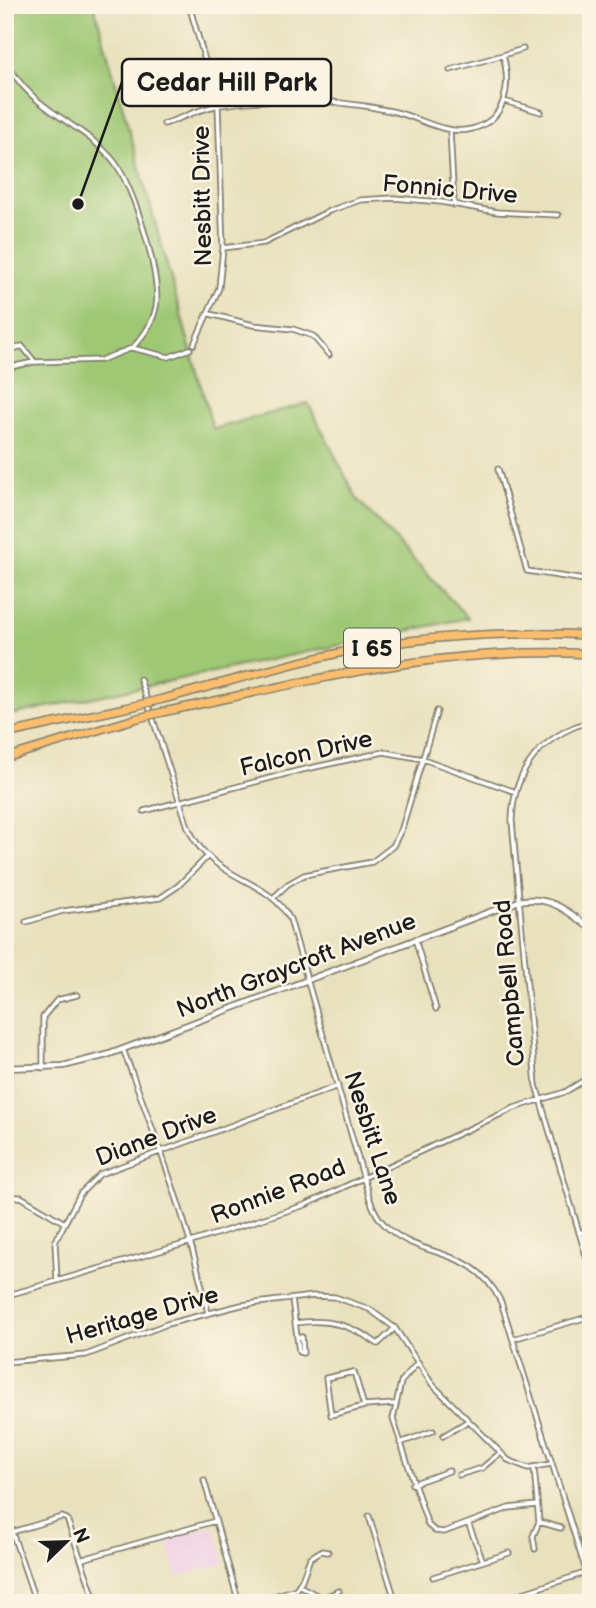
<svg xmlns="http://www.w3.org/2000/svg" width="596" height="1608" font-family="'Balsamiq Sans',sans-serif">
<style>
.built{fill:#efd0e6}
.green{fill:#9fc874;stroke:#5e7248;stroke-width:2}
.lines{fill:none;stroke-linecap:round;stroke-linejoin:round}
.minor-casing{stroke:#827e6c;stroke-width:7}
.tertiary-casing{stroke:#827e6c;stroke-width:8}
.motorway-casing{stroke:#827e6c;stroke-width:10}
.minor{stroke:#fff;stroke-width:3.5}
.tertiary{stroke:#fff;stroke-width:4.5}
.motorway{stroke:#fabe6e;stroke-width:7}
.motorway-bridge-casing{stroke:#827e6c;stroke-width:10;stroke-linecap:butt}
.motorway-bridge{stroke:#fabe6e;stroke-width:7}
.labels{text-anchor:middle;stroke-width:5;stroke-linejoin:round;paint-order:stroke}
.shield{fill:#fcf5e5;stroke:#5f5d58;stroke-width:2}
.shield-label{font-size:23px;font-weight:bold;fill:#1c1c1c}
.street-label{font-size:24px;fill:#1c1c1c;stroke:#fcf5e5}
.leader{fill:none;stroke:#1c1c1c;stroke-width:2.5}
.callout-dot{fill:#1c1c1c;stroke:#fcf5e5;stroke-width:2.5}
.callout{fill:#fcf5e5;stroke:#1c1c1c;stroke-width:2.5}
.callout-label{font-size:26px;text-anchor:middle;font-weight:bold;fill:#1c1c1c}
</style>
<rect width="100%" height="100%" fill="#fcf5e5"/>
<filter id="ink" filterUnits="userSpaceOnUse"><feTurbulence type="fractalNoise" baseFrequency=".0143" numOctaves="2"/><feDisplacementMap in="SourceGraphic" scale="14" xChannelSelector="R" yChannelSelector="G"/><feConvolveMatrix kernelMatrix="1 2 1 2 8 2 1 2 1" color-interpolation-filters="sRGB"/></filter>
<filter id="wash" filterUnits="userSpaceOnUse"><feTurbulence type="fractalNoise" baseFrequency=".00686" numOctaves="4" result="noise"/><feDisplacementMap in="SourceGraphic" scale="28" xChannelSelector="R" yChannelSelector="G"/><feGaussianBlur stdDeviation="1.57" result="paint"/><feColorMatrix in="noise" values="0 0 0 0 0 0 0 0 0 0 0 0 0 0 0 0 0 1.4 0 .05"/><feComposite in="paint" operator="in"/></filter>
<g filter="url(#wash)">
<rect width="100%" height="100%" fill="#e9e1bd"/>
<path class="built" d="M211,1527l4,2 10,34 -48,14 -10,-37z"/>
<path class="green" d="M5,5h89l119,424 95,-26 49,96 111,119 -463,98z"/>
</g>
<g filter="url(#ink)">
<g class="lines">
<g class="minor-casing">
<path id="minor" d="M189,5l29,100 5,143 -4,40 -25,56
M503,55l20,-6
M5,59c25,52 74,61 108,101 20,24 49,117 43,147 -3,16 -13,30 -24,41
M504,101l37,11
M164,124c18,-6 37,-16 56,-19 56,-8 115,-6 171,6 27,5 53,25 81,18 35,-9 39,-44 31,-74l-53,15
M450,131l4,74
M223,248l41,-5 65,-32 31,-11 34,-2 47,4 56,10 61,3
M210,314l43,11 40,4 20,7 16,19
M5,352l17,-6 13,16 66,-2 31,-12 37,9 21,-8
M5,368l29,-6
M498,469l29,102 64,10
M140,679l48,148c24,56 78,48 102,92l75,264c4,14 8,29 18,40 35,39 89,19 118,79l90,285
M591,721c-49,14 -78,49 -79,100l24,264 55,188
M144,811l153,-40 87,-19 39,7 90,32
M273,898l15,-14 16,-9 68,-13 21,-16 9,-18 35,-117
M26,922l37,-11 97,-13 18,-12 28,-28
M415,939l21,70
M123,1049c32,87 66,173 85,264
M43,1068v-51l14,-17 20,-5
M5,1197h16l42,25
M579,1233l12,-4
M57,1281l-2,-39 25,-48 20,-20 238,-88
M5,1296l186,-54 114,-37 209,-97 51,-16 26,-16
M292,1299l7,53 4,1 -1,-16h-5
M295,1323c33,-5 57,2 83,21l17,-16
M513,1339l78,-23
M5,1362l81,-7 81,-31 74,-19 72,-9 22,1 34,12 26,19 37,56 76,76 20,8 23,-4
M418,1362l-17,20 -8,37 35,106 7,6 9,1 65,-24 28,-3
M364,1406l-10,-34 -28,6 5,37 33,-9 30,-2
M443,1436l25,-15
M400,1443l33,-12
M534,1468l5,54 -6,14 2,13
M459,1475l23,-7 18,-15
M204,1480l35,123
M412,1484l37,-13
M369,1516l27,87
M539,1522l22,6
M468,1523l15,38
M12,1532l24,71
M5,1534l57,-17 5,2 29,84
M83,1559l132,-38
M433,1577l76,-24
M300,1586l22,12 17,-7
M252,1603l44,-14 6,-9 8,-22 11,-7 7,1
M492,1603l99,-32"/>
</g>
<g class="tertiary-casing">
<path id="tertiary" d="M5,1068l58,-2 44,-11 412,-154c31,-6 49,10 72,28"/>
</g>
<g class="motorway-casing">
<path id="motorway" d="M159,700c82,-21 166,-49 250,-59 60,-7 121,-9 182,-6
M163,712c141,-30 282,-67 428,-58
M5,734l129,-28
M5,758l133,-40"/>
</g>
<use href="#minor" class="minor"/>
<use href="#tertiary" class="tertiary"/>
<use href="#motorway" class="motorway"/>
<g class="motorway-bridge-casing">
<path id="motorway-bridge" d="M134,706l25,-6
M138,718l25,-6"/>
</g>
<use href="#motorway-bridge" class="motorway-bridge"/>
</g>
</g>
<g class="labels">
<rect class="shield" x="344" y="628.5" width="56" height="39" rx="5"/>
<g class="shield-label">
<text x="372" y="656">I 65</text>
</g>
<g class="street-label">
<text transform="translate(450 189) rotate(5)" y="8">Fonnic Drive</text>
<text transform="translate(202 196) rotate(-91)" y="8">Nesbitt Drive</text>
<text transform="translate(306 753) rotate(-13)" y="8">Falcon Drive</text>
<text transform="translate(296 965) rotate(-21)" y="8">North Graycroft Avenue</text>
<text transform="translate(509 983) rotate(-95)" y="8">Campbell Road</text>
<text transform="translate(156 1136) rotate(-21)" y="8">Diane Drive</text>
<text transform="translate(373 1138) rotate(72)" y="8">Nesbitt Lane</text>
<text transform="translate(278 1191) rotate(-21)" y="8">Ronnie Road</text>
<text transform="translate(142 1315) rotate(-16)" y="8">Heritage Drive</text>
</g>
</g>
<path class="leader" d="M78 204L122 82"/>
<circle class="callout-dot" cx="78" cy="204" r="7"/>
<rect class="callout" x="122" y="59" width="209" height="47" rx="7"/>
<g class="callout-label">
<text x="227" y="91">Cedar Hill Park</text>
</g>
<rect width="596" height="1608" fill="none" stroke="#fcf5e5" stroke-width="28"/>
<g transform="translate(66 1542) rotate(67)" stroke="#fcf5e5" stroke-width="5" paint-order="stroke">
<path d="M0-5L12 26L0 18L-12 26Z" fill="#1c1c1c"/>
<text y="-10" font-size="19" font-weight="bold" text-anchor="middle" fill="#1c1c1c">N</text>
</g>
</svg>
